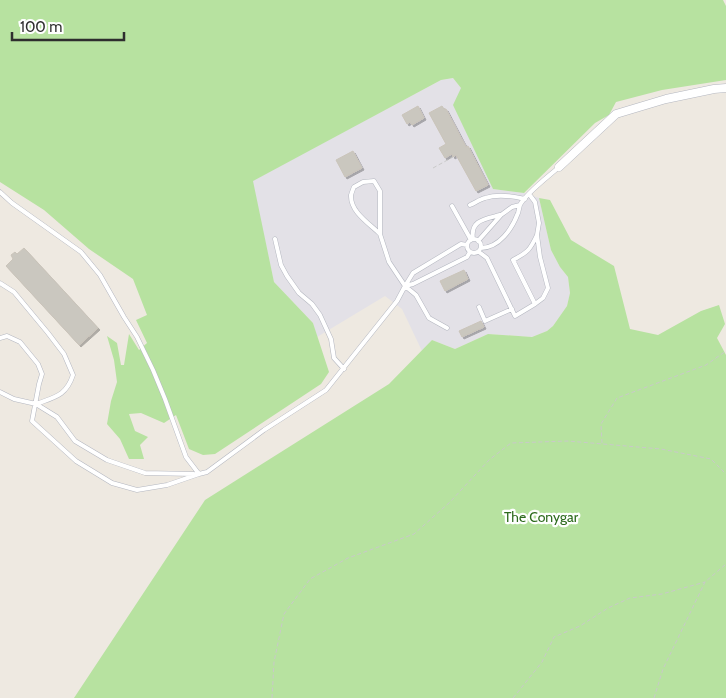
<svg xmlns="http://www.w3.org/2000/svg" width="726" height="698" font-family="Cabin,sans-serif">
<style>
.industrial{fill:#e3e1e7}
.green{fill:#b7e2a0}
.building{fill:#cac7bf;stroke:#cac4ba;filter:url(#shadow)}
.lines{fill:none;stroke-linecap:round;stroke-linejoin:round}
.lane-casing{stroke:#b4b7c0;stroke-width:5}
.street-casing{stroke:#b4b7c0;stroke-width:9}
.path{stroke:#c9c9c9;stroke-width:1;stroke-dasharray:4 2.5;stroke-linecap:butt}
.lane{stroke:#fff;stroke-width:4}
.street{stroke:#fff;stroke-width:8}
.labels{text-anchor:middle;stroke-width:4.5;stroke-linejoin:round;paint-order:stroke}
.park-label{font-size:14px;fill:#2e6b1e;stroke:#fff}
</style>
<defs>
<filter id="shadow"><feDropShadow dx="2" dy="2" stdDeviation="0" flood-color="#0004"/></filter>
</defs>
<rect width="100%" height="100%" fill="#eee9e1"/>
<path class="industrial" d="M453,78l8,10 32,101 31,4 15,5 12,52 9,17 8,10 2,16 -3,13 -14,20 -6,5 -15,6 -44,-3 -33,15 -23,-9 -10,11 -20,-42 -17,-13 -68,41 -4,-14 -39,-41 -22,-101 189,-101z"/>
<path class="green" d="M0,0h723l3,6v74l-64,10 -46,12 -7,13 -14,8 -71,70 -31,-4 -40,-84 8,-17 -8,-10 -12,2 -188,101 21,101 39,41 16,49 -8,12 -106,70 -12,1 -14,-6 -13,-34 -12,8 -23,-10 -12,1 6,17 13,6 -8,8 4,14h-15l-9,-20 -13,-15 4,-23 6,-19 -3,-22 -7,-24 10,7 4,22h3l5,-31 10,16 8,-7 -11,-23 11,-5 -14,-36 -44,-30 -45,-39 -44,-28z
M539,198l11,2 21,40 43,26 16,63 28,6 43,-24 18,-6 6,19 -8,14 9,17v343h-652l131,-198 184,-116 43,-44 23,9 33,-15 44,3 15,-6 6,-5 14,-20 3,-13 -2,-16 -8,-10 -9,-17z"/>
<path class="building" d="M418,106l6,12 -12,7 -2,-3 -3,2 -5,-9z
M442,106l2,3h2l20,38 2,-1 20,39 -12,6 -20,-36 -3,2 -1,-3 -7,4 -6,-10 7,-4 -17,-31z
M353,151l9,17 -17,9 -9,-17z
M24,248l74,80 -19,17 -73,-79 7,-7 -2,-4 4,-3 2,2z
M464,270l4,9 -23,12 -5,-10z
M481,321l3,6 -22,10 -3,-6z"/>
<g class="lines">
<g class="lane-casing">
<path id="lane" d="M0,192l12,11 69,49 19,23 24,42 13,20 16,33 12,29 21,58 13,17 8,-2 57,-42 62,-40 71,-89 8,-15 8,-13 48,-29 6,1
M529,194l6,8 4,21 -2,12 3,22 8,31 -5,10 -8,6
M470,205c5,-2 10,-6 15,-7 12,-4 28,-2 40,1
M452,206l19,34
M380,234c-10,-10 -30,-22 -29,-39 1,-3 2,-6 3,-8l9,-5 11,-1 6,10v43l9,28 16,24 11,9 13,23 18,10
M275,239l6,26 6,11 12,17 13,11 8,11 11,24 3,19 10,11
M473,239c-3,-19 12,-20 27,-24
M467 246a7 7 0 1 1 14 0a7 7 0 1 1-14 0Z
M478,241l23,-26 11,-8 8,-2
M481,248c18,0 31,-19 37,-35 1,-3 1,-5 2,-8 6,-12 28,-28 39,-38
M479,252l8,6 28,58 20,-12 -22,-44c15,-8 17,-10 24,-25
M0,283l14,9 34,41 16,21 9,21c-7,21 -18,22 -37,29
M405,286l8,-2 54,-27 3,-5
M479,307l6,14 27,-12
M0,338l7,-2 13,6 18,22 4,10 -3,10 -7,37 44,40 36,22 25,7 30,-5 32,-11
M0,392l14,7 22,5 21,13 18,24 32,19 38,13 49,1"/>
</g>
<g class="street-casing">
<path id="street" d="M559,167l57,-53 50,-15 48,-10 12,-1"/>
</g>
<path class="path" d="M433,168l20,-11
M602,443l-1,-19 16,-26 89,-33 20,-14
M272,698l2,-36 10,-48 26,-35 38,-21 66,-24 36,-32 39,-42 22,-17 57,-2 93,8 50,10 15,15
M513,698l29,-36 12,-25 26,-11 28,-18 22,-10 32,-4 43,-12
M654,698l9,-29 42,-87 21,-18"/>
<use href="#lane" class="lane"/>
<use href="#street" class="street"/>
</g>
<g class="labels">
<g class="park-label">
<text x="541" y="522">The Conygar</text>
</g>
</g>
<path d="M12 32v8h112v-8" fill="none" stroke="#2e2e2e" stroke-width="2.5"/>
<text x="20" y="32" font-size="15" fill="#2e2e2e" stroke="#ffffff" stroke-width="4" paint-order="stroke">100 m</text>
</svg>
